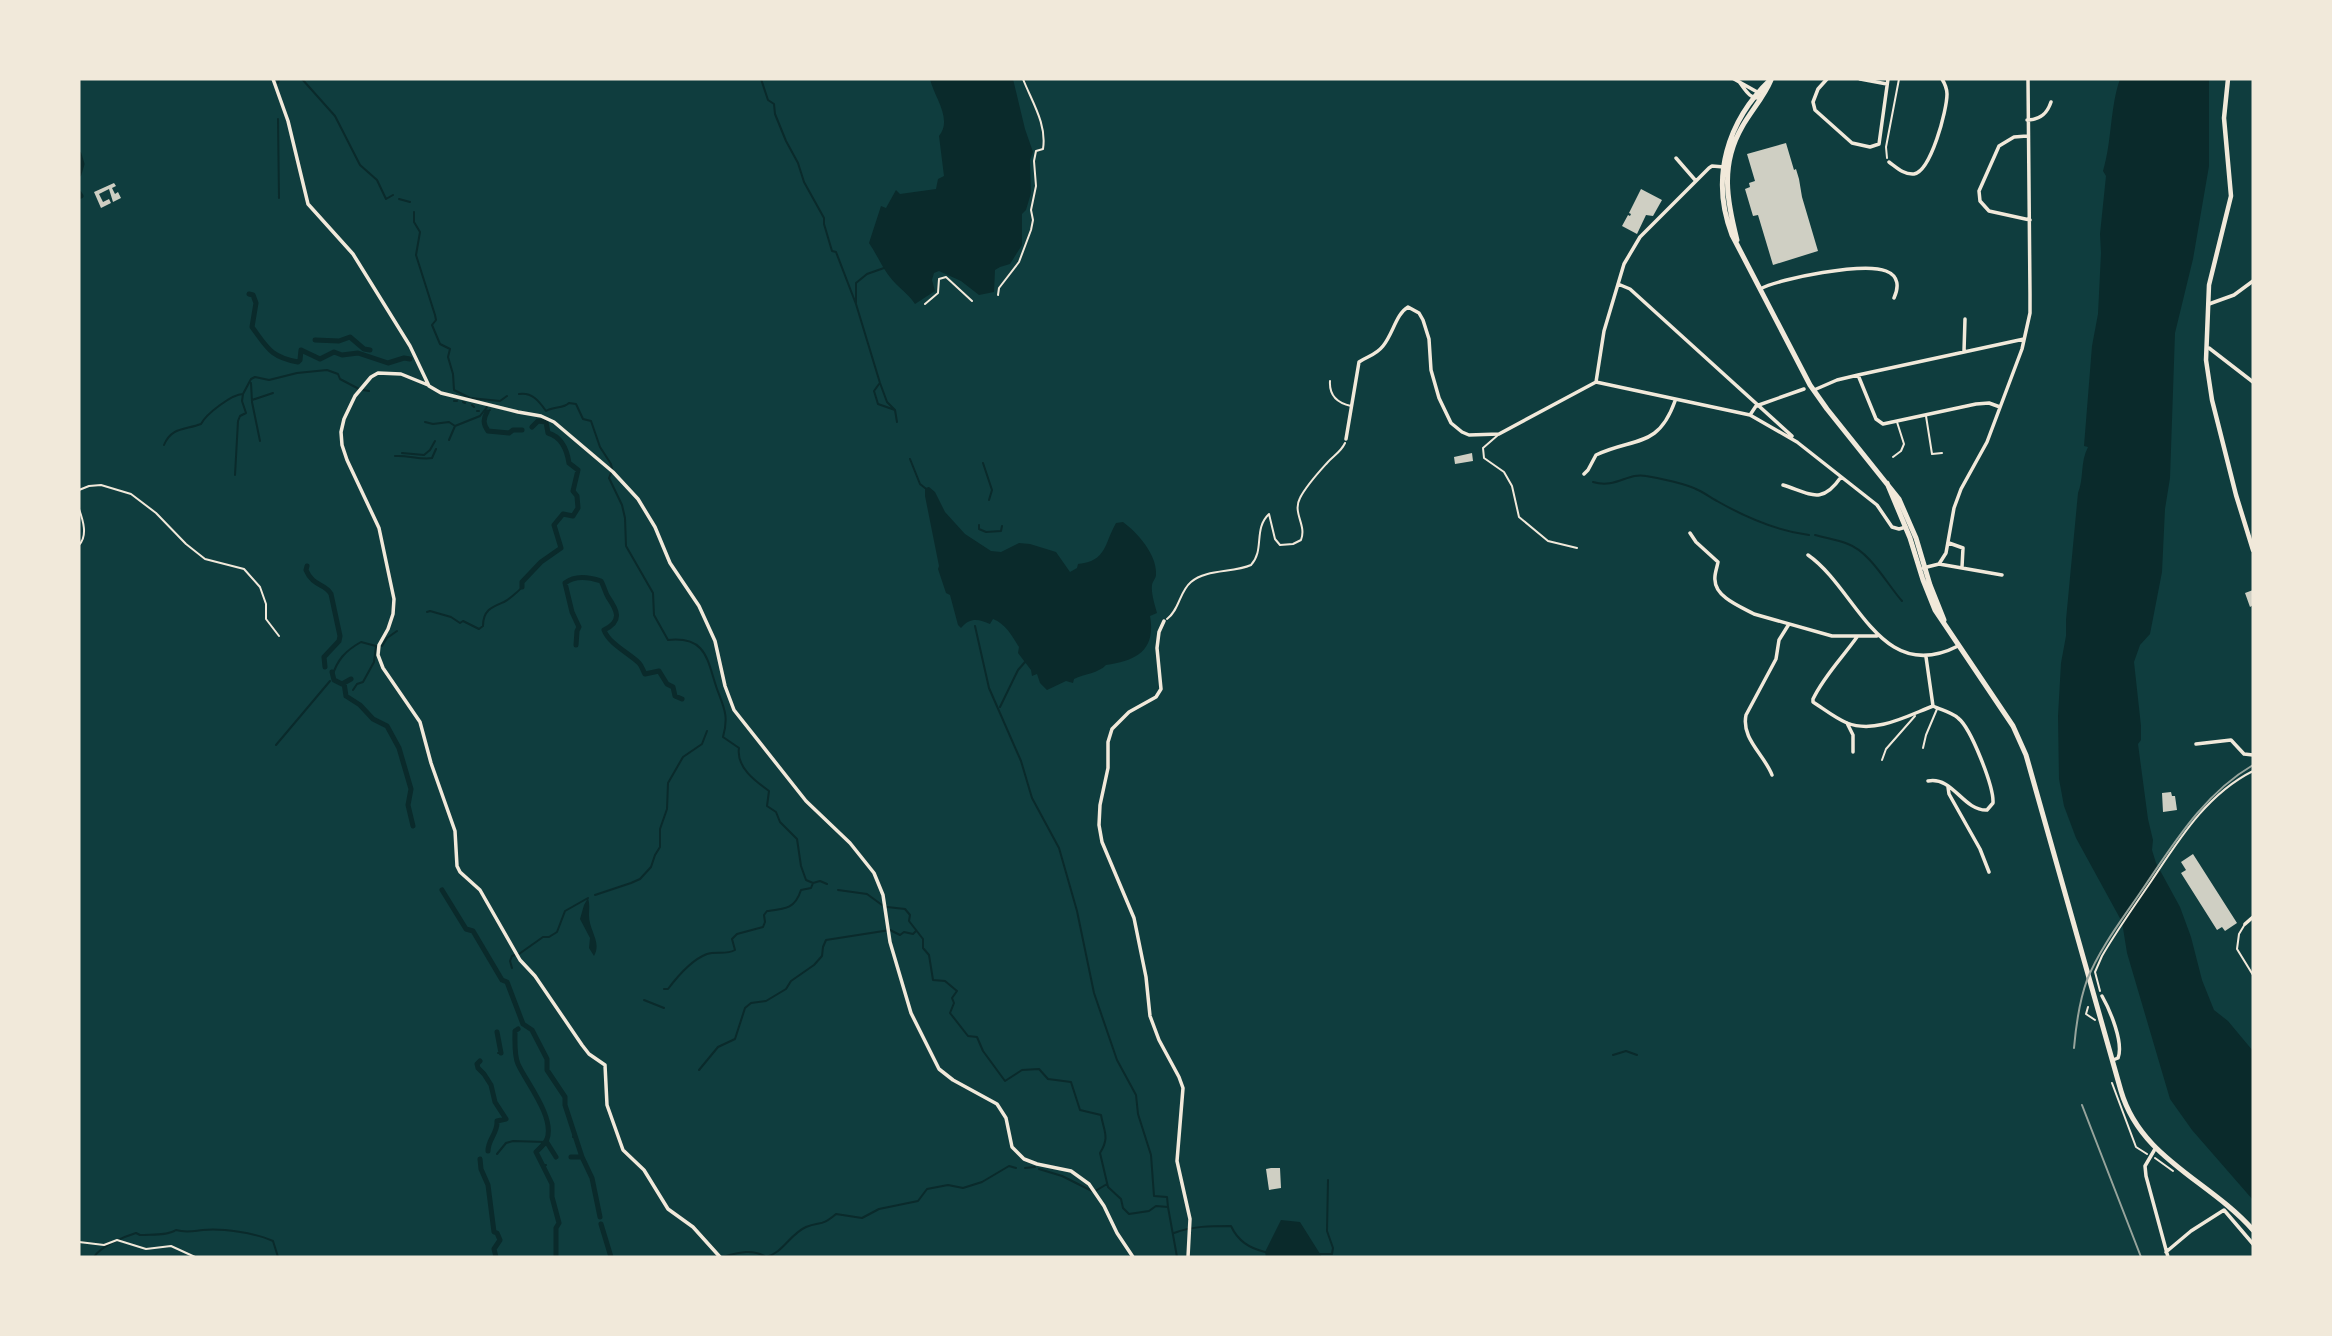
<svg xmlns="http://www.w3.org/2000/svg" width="2332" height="1336" font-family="Poppins,sans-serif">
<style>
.water{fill:#0a2a2b}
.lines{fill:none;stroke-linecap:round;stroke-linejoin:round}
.stream{stroke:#0a2a2b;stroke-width:2}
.canal{stroke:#0a2a2b;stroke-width:5}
.building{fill:#cfcfc3}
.path{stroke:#f1e9da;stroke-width:2}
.service{stroke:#f1e9da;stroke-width:2}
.minor{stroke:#f1e9da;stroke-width:3.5}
.secondary{stroke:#f1e9da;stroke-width:4.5}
.primary{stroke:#f1e9da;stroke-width:5}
.rail{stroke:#97a49c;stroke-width:2}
</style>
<rect width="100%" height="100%" fill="#0f3d3e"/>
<path class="water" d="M930,79h83l12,50 8,23 -3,8 1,33 -5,17 -4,4v31l-12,19 -10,3 -5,3 -1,22 -15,3 -18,-14 -22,-10 -5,2 -2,7 3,11 -20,13c-5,-8 -12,-13 -19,-20 -12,-12 -17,-26 -27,-41l12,-37 5,2 10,-18 4,4 36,-5 2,-10 6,-3 -5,-40c14,-17 -5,-39 -9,-57z
M2120,79h89v87l-16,93 -18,74 -5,145 -5,31 -3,63 -12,62 -10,11 -6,17 7,64v14l-3,4 10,75 5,21 -1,10 4,13 24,44 11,30 11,43 12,30 14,11 25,30v149l-61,-70 -22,-31 -43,-146 -5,-31 -46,-84 -12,-32 -5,-27 -1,-63 3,-53 5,-27v-16l12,-127c6,-14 2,-31 10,-46l-4,-1 8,-100 6,-32 3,-61 -1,-19 6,-58 -3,-5c9,-30 7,-64 17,-92z
M929,487l6,5 10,20 20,22 26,17 10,1 18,-9 11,1 26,8 14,20 7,-4 1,-4c29,-3 26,-20 38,-41l7,-1c15,11 34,33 33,52 0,5 -3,6 -4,11 -1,9 3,20 5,28l-7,3c6,34 -13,45 -44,49 -7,8 -22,9 -32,14l-1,4 -7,-2 -19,9 -7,-7 -3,-9 -5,2 -1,-6 -13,-17 1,-6c-7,-11 -13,-23 -26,-28l-3,5c-10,-4 -19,-8 -29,4l-3,-3 -8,-30 -4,-2 -8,-24 1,-3 -14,-70v-8z
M588,898c2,7 1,11 1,17 0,16 13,27 5,41l-5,-8 1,-10 -10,-19 4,-14z
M1281,1220l19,2 22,35h-56l-1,-5z"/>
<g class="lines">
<path class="stream" d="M302,79l33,37 25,49 17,15 9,19 7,-4
M761,79l7,21 6,4 1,10 11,27 12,22 6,19 20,36v6l8,27 4,1 20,52 24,79 7,19 8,8 2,12
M278,83l1,-4
M278,119l1,79
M399,199l11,3
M414,212v10l6,10 -4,23 19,60 1,5 -4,5 8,19 10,5 -2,8 5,17 1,16 16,8 30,3 7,-5
M856,303v-20l11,-9 17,-6
M251,383l1,19 8,39
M879,384l-5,7 4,13 17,6
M363,390l6,1
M519,394c13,-2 20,7 27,17 8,-5 17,-2 23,-8l7,1 7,15 8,2 9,26 11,17 1,5
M252,400l21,-7
M454,401h3
M463,402l2,1
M472,405l2,2
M477,411h2
M487,412l3,-2
M425,422l8,2 16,-2 6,4
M449,440l6,-14 25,-10 7,-9
M164,445c7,-18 21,-15 37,-21 5,-10 31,-30 42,-30l8,-15 4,-2 14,3 28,-7 30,-3 11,4 2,5 19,10
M402,453l22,2 6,-5 5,-9
M395,456c13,-1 25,4 37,2l4,-9
M910,459l10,25 5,4
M983,463l9,27 -3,10
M611,473l-2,5 13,27 3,13 1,28 27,47 1,22 14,25c39,-4 39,20 49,49 7,19 12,27 6,48l16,11c-3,19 16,33 30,43l-2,15 9,6 4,10 17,17 4,27 5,14 7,3 7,-2 7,3
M235,475l3,-54 2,-5 6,-3 -4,-12 1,-7
M1593,482c23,7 35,-10 53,-6 13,2 41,8 52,14 7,3 13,8 19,11 28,16 61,30 92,34
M979,525v4l7,3 15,-1 1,-5
M1815,535c11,3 23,5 33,9 22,8 39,40 54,57
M427,612l3,-1 21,6 9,6 3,-2 16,8 4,-3c0,-16 9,-19 21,-24 4,-2 15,-11 18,-15
M975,626l14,62 32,73 11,37 27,50 18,63 17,82 23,67 19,35 2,19 13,41 3,41 13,1 1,10
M382,646l5,-8 10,-7
M332,677c5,-17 13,-26 29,-35l15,4 -2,16 -11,20 -6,2 -4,6
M1000,707l18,-37 7,-8
M276,745l54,-64
M838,890l29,4 15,11
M595,895l36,-12 9,-4 11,-12 4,-12 5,-8v-18l7,-20 1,-26 15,-26 19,-13 5,-13
M887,907l18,2 5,6 -1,6 14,18v9l6,7 4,25 12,1 12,10 -5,7 2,5 -4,10 18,23 9,1 6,14 22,30 17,-11 17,-1 9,10 23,3 9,28 21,5c3,17 9,22 -1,38l8,34 13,12 2,9 6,6 20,-3 7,-5 12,1 9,50
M519,954l24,-17h6l8,-5 8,-21 23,-13
M512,968l-2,-7 2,-5 3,-1
M664,989h4c9,-12 23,-29 39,-35 9,-3 19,1 28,-4l-3,-11 5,-5 26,-7 2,-5 -1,-7 3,-4c18,-2 28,-2 34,-21l10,-2 2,-5
M644,1000l20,8
M514,1046l2,-1
M498,1053h4
M1613,1055l13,-4 11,4
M699,1070l19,-23 17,-8 10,-31 6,-5 15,-2 20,-12 5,-8 23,-16 8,-9 1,-9 3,-7 64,-10 10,5 4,-3 9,2 3,-3
M573,1137l1,-3
M497,1154l9,-11 7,-2 32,1
M544,1166l2,-1
M1025,1168l10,-1
M1039,1169l23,7 30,15
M1097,1190l10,-6
M1174,1233c18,-7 37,-7 57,-7 7,15 18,22 34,26
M1320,1254h12l1,-6 -6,-17 1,-51
M94,1257c7,-11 29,-20 42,-24l4,2c11,-1 27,1 36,-5 10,3 17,1 27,0 19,-2 53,3 70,11l5,16
M722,1257c15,-4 30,-9 44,0 17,-4 24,-23 40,-30 14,-6 15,0 30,-13l26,4 17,-9 39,-8 9,-12 21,-4 15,3 19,-6 27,-16 7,2"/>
<path class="canal" d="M79,154l3,10 -3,10
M79,193l2,3
M249,294l4,1 3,8 -4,24c15,20 18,30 46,35l2,-2 1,-10 19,9 14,-7 8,3 16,-2 30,10 16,-5 6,1
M315,340l24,1 11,-4 14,12 6,1
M487,412c-4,7 -4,12 1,19l21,2 4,-3h9
M307,566l-1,4c7,17 19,13 25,24l9,42 -1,5 -15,16 1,10
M522,587v-5l19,-20 20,-14 -7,-23 9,-11 10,2 5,-8 -1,-12 -4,-5 5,-21 -9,-7c-2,-13 -7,-26 -21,-30l-2,-11 -8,-1 -6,6
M576,645l1,-14 2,-4 -7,-15 -7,-29c10,-8 24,-6 36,-2 3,5 4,11 7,16 9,13 15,24 -4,33 5,14 25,23 35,33 3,3 4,8 6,11l14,-3 8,13 6,3 2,9 7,3
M332,672l2,8 8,4 9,-5
M344,683l2,13 14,9 13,14 14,7 12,22 12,41 -3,16 5,21
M442,890l24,39 7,2 29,49 5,2 16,42 9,6 15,29v11l18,27v8l17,52h-11
M518,1029l-3,2c0,10 -1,24 3,33 8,18 37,53 29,75 -2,5 -7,9 -11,13l16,32v13l7,26 -3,5v29
M497,1032l4,21
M480,1061l-3,3 1,4 6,6 7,11 4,17 11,17 -9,2c1,12 -9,18 -9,30
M546,1141l10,16
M582,1157l10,21 8,39
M480,1159l1,10 7,16 6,47 3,1 3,7 -6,9 2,8
M601,1224l10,33"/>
</g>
<path class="building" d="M1786,143l8,27 2,-1 3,10 3,18 16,54 -45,14 -15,-50 -5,1 -8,-27 5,-2 -1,-4 6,-2 -8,-27z
M114,183l2,3 -4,2 3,6 3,-2 3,6 -8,4 -4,-13 -10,5 4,8 6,-3 2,4 -10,5 -7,-16z
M1641,189l21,11 -9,16 -7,-1 -9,19 -15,-8 6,-11 2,1 1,-2 -2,-1z
M1472,453l1,8 -18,3 -1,-7z
M2253,590v15l-3,2 -5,-14z
M2171,792l1,4h3l2,14 -14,2 -1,-19z
M2193,854l44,69 -12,8 -3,-4 -5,3 -36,-57 5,-3 -5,-8z
M1271,1168h9l1,20 -12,2 -3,-21z"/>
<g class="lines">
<path class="path" d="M1887,158l-1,-11 13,-68
M998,295l1,-7 20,-26 12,-32 2,-10 -2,-10 5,-24 -2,-25 2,-10 7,-2c4,-25 -11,-47 -20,-70
M925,304l13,-11 1,-14 7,-2 26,24
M79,490l10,-4 12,-1 30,9 25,19 30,31 19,15 39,10 16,18 6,17v15l13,17
M79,509c4,11 9,27 0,36
M1167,619c13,-10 12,-27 24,-37 15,-13 42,-9 60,-17 14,-15 2,-36 18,-51l6,25 5,6 13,-1 8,-4c6,-15 -9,-27 -1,-42 6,-12 18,-25 27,-35 6,-7 14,-11 18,-20
M2100,991l-5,-19 7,-16c15,-26 33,-51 50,-76 28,-42 55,-86 101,-109
M2088,1007l-2,7 9,6
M2112,1083l24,64 11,7
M2155,1158l18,13
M79,1242l25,3 13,-5 29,9 25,-3 24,11"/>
<path class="service" d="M1330,381c-1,15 7,22 21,25
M1926,416l6,38 10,-1
M1498,435l-15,13 1,10 20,14 8,14 7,31 29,24 29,7
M1893,457l8,-6 3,-7 -7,-22
M1923,748l3,-13 11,-26
M1882,760l4,-11 29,-33
M2245,924l-6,10 -2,15 16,26"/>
<path class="minor" d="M273,79l15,42 20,83 45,50 57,92 19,40 12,7 77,19 23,4 13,6 59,50 25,27 17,28 15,36 29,43 16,35 10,45 9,24 72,91 44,42 24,30 9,22 7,47 21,71 28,56 14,11 44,24 9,14 6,29 12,12 13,5 34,7 18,13 15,22 13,27 16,24
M1734,79l25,14 1,5c-10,1 -14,-7 -20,-15
M1827,79l-9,10 -5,13 2,8 37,33 18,4 9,-3 9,-65
M1860,79l27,5
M2027,120c13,0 20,-6 24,-18
M2027,136l-13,1 -15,9 -20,45 1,10 9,10 41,9
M1676,158l20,23
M1889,162c7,5 15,13 25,12 17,-3 33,-64 33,-80 0,-6 -2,-10 -5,-15
M1618,284l12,5 162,147
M1760,289c21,-11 104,-27 126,-18 13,5 13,16 8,27
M2209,304l25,-9 19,-14
M2209,348l44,34
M1964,351l1,-32
M1858,375l18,44 7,5 93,-20 13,-1 11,4
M1596,382l8,-51 20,-67 16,-27 69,-69 3,-2 12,1
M428,385l-27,-11 -23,-1 -7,4 -16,19 -11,23 -3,13 1,13 5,15 32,68 15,71 -1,15 -5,15 -9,16 -1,10 5,13 37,54 11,41 24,68 2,35 3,6 20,18 40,70 15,16 47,69 7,9 16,11 2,40 16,45 21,20 24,39 25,18 27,30
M1814,390l23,-10 21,-5 166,-36
M1750,415l6,-9 48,-17
M1346,439l13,-77c9,-6 17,-7 24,-16 10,-12 13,-32 25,-39l11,6 4,7 6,19 2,31 8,28 12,25 11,9 7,3 30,-1 97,-52 154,33 47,27
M1797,442l80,63 15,22 7,2 7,-2
M1584,474l4,-4 8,-15c38,-18 62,-6 79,-54
M1783,485c28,9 39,20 58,-8
M1690,533l6,9 22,20c-1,6 -4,13 -3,18 0,17 26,27 39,34l78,22h45
M1949,543l14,5 -1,19
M1808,555c49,34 72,131 150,91
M1939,564l63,11
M1923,568l16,-4 7,-11 8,-45 7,-19 26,-47 35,-93 8,-36v-19l-2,-215
M1164,621l-5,11 -2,16 4,41 -5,8 -27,15 -17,17 -4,13v26l-8,37 -1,20 3,17 32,76 12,59 4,39 9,24 20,37 4,11 -6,73 13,58 -2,38
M1857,637c-15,21 -33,39 -44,62v3c11,7 22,16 34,21 28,11 60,-7 86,-17l-7,-49
M1847,723l6,12v17
M2196,744l35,-4 13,14 9,1
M1772,775c-8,-21 -31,-36 -26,-60l30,-56 3,-19 10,-16
M1928,781c25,-5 35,30 59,29l6,-7c1,-16 -22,-75 -35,-85 -7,-6 -17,-8 -25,-12
M1948,787l1,7 31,55 9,23
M2245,924l8,-7
M2102,996c8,14 22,47 16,62l-5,2
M2155,1149l-10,17 1,10 22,81
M2166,1252l25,-21 33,-21 29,34"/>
<path class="secondary" d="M2228,79l-4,39 7,78 -22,89 -3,75 6,40 24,95 17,55"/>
<path class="primary" d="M1771,79c-44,42 -61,99 -39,156l78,150 17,24 72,90 17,39 14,47 14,35
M1737,240c-10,-39 -17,-75 5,-113 9,-16 22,-30 29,-47
M1887,483l23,55 13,42 12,30 78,116 13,29 95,336c20,68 88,89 132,139"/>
<path class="rail" d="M2074,1048c2,-23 5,-46 13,-68 13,-32 34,-59 53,-87 33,-48 62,-98 113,-128
M2082,1105l59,152"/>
</g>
<rect width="2332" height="1336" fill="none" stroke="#f1e9da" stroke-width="161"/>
</svg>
